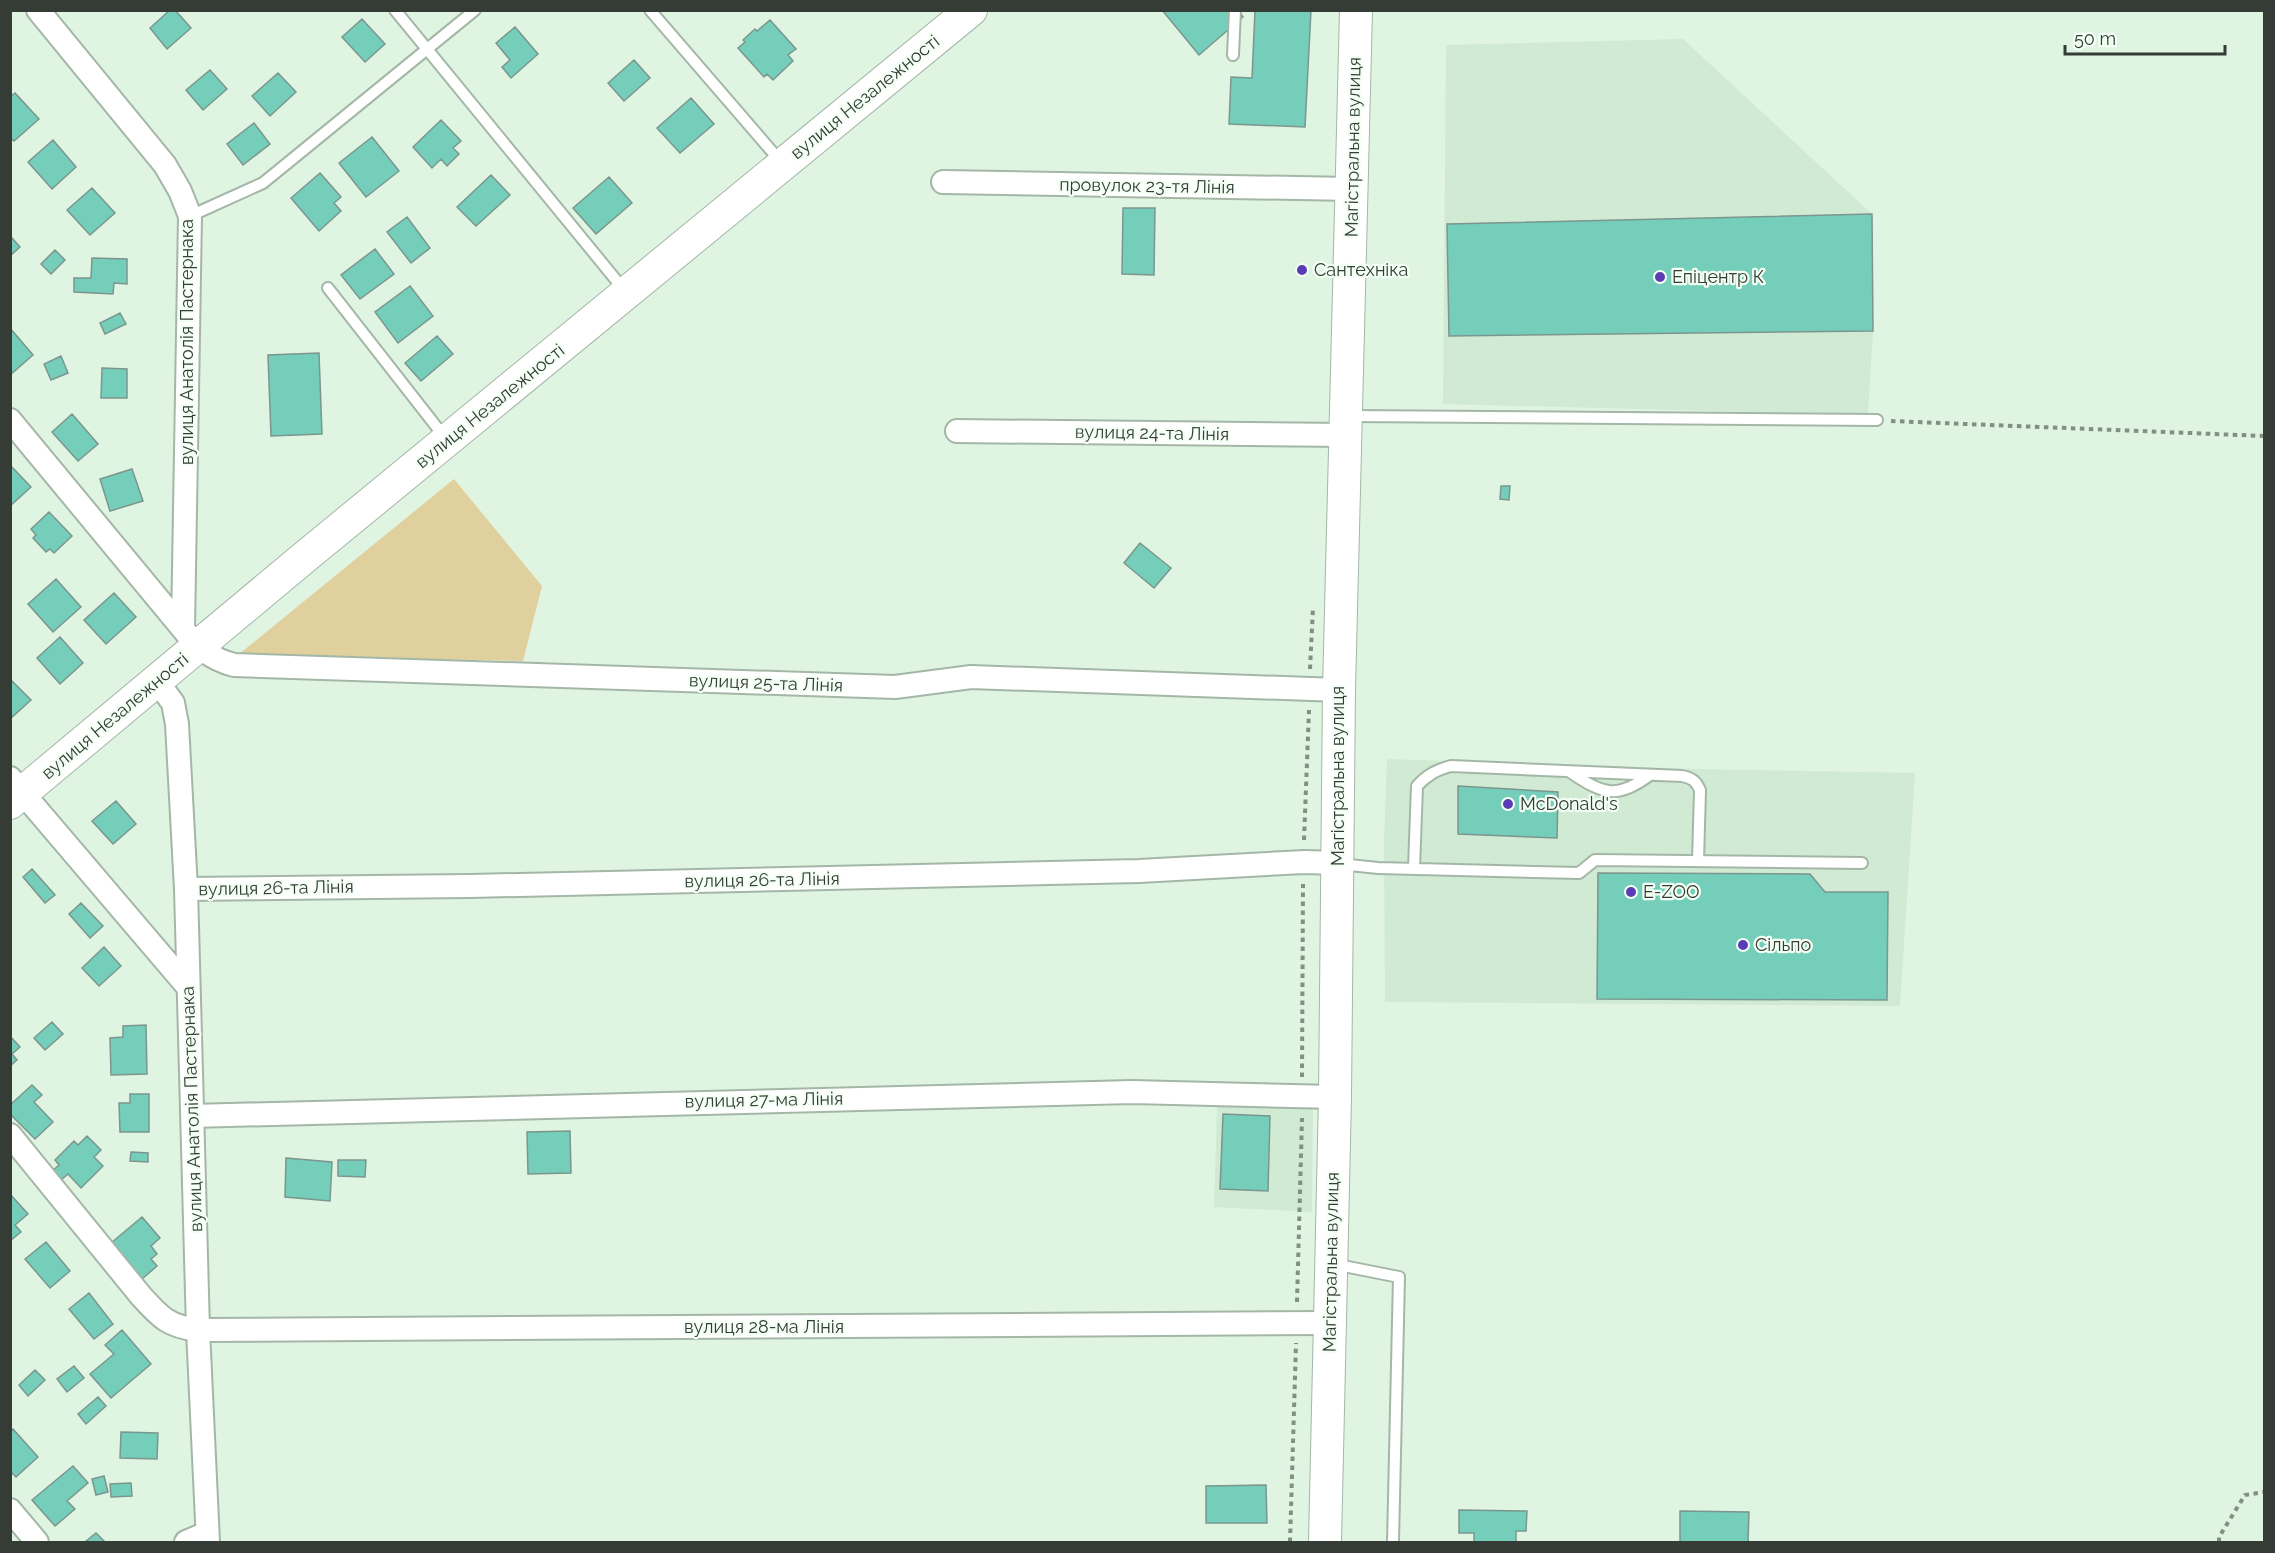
<svg xmlns="http://www.w3.org/2000/svg" width="2275" height="1553" font-family="Raleway,sans-serif">
<style>
.built{fill:#d0ead4}
.green{fill:#e0d09d}
.building{fill:#74ceb9;stroke:#7b968e;stroke-width:1.5}
.lines{fill:none;stroke-linecap:round;stroke-linejoin:round}
.service-casing{stroke:#a4b7a7;stroke-width:14}
.minor-casing{stroke:#a4b7a7;stroke-width:26}
.secondary-casing{stroke:#a4b7a7;stroke-width:34}
.path{stroke:#828f83;stroke-width:4;stroke-dasharray:4.5 4.5;stroke-linecap:butt}
.service{stroke:#fff;stroke-width:10}
.minor{stroke:#fff;stroke-width:22}
.secondary{stroke:#fff;stroke-width:32}
.poi-dot{fill:#5a3db5;stroke:#f3fff4;stroke-width:2}
.labels{text-anchor:middle;stroke-width:4.5;stroke-linejoin:round;paint-order:stroke}
.street-label{font-size:18px;fill:#343c35;stroke:#f3fff4}
.poi-label{font-size:18px;fill:#343c35;stroke:#f3fff4;text-anchor:start}
</style>
<rect width="100%" height="100%" fill="#e0f4e2"/>
<path class="built" d="M1683,39l189,175 1,117 -5,84 -425,-11 3,-359z
M1387,759l310,10 218,4 -15,233 -515,-4 -1,-160z
M1313,1104l-1,108 -98,-5 3,-101z"/>
<path class="green" d="M454,479l88,107 -19,75 -285,-6z"/>
<path class="building" d="M170,10h5l16,18 -24,21 -17,-21z
M1162,10h76l5,7 -44,38z
M1255,10h56l-6,117 -76,-3 2,-47 21,1z
M362,19l23,25 -20,18 -23,-25z
M770,20l26,29 -8,6 5,6 -20,19 -6,-6 -3,3 -26,-29 7,-6 -2,-2 12,-11 2,2z
M515,27l23,27 -27,24 -9,-11 8,-7 -14,-17z
M634,60l16,18 -26,23 -16,-18z
M210,70l17,19 -24,21 -17,-20z
M278,73l18,19 -26,24 -18,-20z
M15,93l24,26 -25,22 -4,-3v-41z
M691,98l23,26 -34,29 -23,-25z
M441,120l20,21 -8,7 6,6 -12,12 -6,-7 -9,9 -19,-21z
M254,123l16,21 -27,21 -16,-21z
M372,137l27,34 -33,26 -27,-34z
M53,140l23,27 -24,22 -24,-27z
M320,173l21,24 -7,6 7,8 -22,20 -28,-33z
M491,175l19,20 -34,31 -19,-19z
M609,177l23,26 -36,31 -23,-26z
M92,188l23,25 -25,22 -23,-25z
M1123,208h32l-1,67 -32,-1z
M1872,214l1,117 -424,5 -2,-112z
M407,217l23,31 -19,15 -24,-31z
M12,238l8,9 -10,9v-16z
M375,249l19,25 -34,25 -19,-24z
M55,250l10,10 -14,14 -10,-10z
M92,258l35,1v25l-13,-1 -1,11 -39,-2v-14h17z
M410,286l23,30 -35,27 -23,-31z
M120,313l6,11 -21,10 -5,-11z
M10,328l23,27 -23,20z
M437,336l16,18 -32,27 -16,-18z
M319,353l3,81 -51,2 -3,-81z
M61,356l7,17 -17,7 -7,-16z
M102,368l25,1v29h-26z
M72,414l26,30 -20,17 -26,-29z
M10,465l21,22 -21,19z
M132,469l11,32 -33,10 -10,-32z
M1501,486h9l-1,14 -9,-1z
M49,512l23,24 -18,17 -4,-4 -4,3 -13,-14 3,-3 -5,-6z
M1140,543l31,25 -17,20 -30,-25z
M56,579l25,28 -28,25 -25,-28z
M114,593l22,24 -30,27 -22,-24z
M60,637l23,26 -23,21 -23,-26z
M10,679l21,21 -21,19z
M1458,786l100,6 -1,46 -99,-4z
M116,801l20,23 -23,20 -21,-23z
M32,869l23,26 -10,8 -22,-26z
M1598,873l212,1 15,18h63l-1,108 -290,-1z
M81,903l22,23 -13,12 -21,-24z
M104,947l17,19 -22,20 -17,-18z
M52,1022l11,12 -18,16 -11,-12z
M146,1025l1,49 -36,1 -1,-37 13,-1v-11z
M10,1036l10,11 -8,7 5,6 -7,6z
M32,1085l10,10 -8,7 19,20 -18,17 -25,-25v-9z
M130,1094h19v38h-29l-1,-29h11z
M1223,1114l47,2 -2,75 -48,-2z
M570,1131l1,42 -43,1 -1,-42z
M87,1136l14,14 -7,7 9,9 -22,22 -13,-14 -7,6 -9,-9 7,-6 -4,-5 19,-19 4,4z
M131,1152l17,1v9l-18,-1z
M286,1158l46,4 -2,39 -45,-4z
M338,1160h28l-1,17 -27,-1z
M10,1194l18,20 -13,11 6,7 -11,9z
M142,1217l18,21 -9,8 6,8 -6,5 6,7 -15,13 -31,-36z
M46,1242l24,29 -20,17 -25,-29z
M89,1293l24,31 -19,15 -25,-30z
M122,1330l29,34 -40,34 -21,-24 24,-20 -9,-9z
M74,1366l10,12 -17,14 -10,-13z
M35,1370l10,10 -17,16 -9,-11z
M98,1397l8,9 -20,18 -8,-10z
M13,1429l25,28 -22,20 -6,-6v-39z
M121,1432l37,1 -1,26 -37,-1z
M73,1466l15,17 -21,18 8,8 -20,17 -23,-26z
M104,1476l4,16 -12,3 -4,-16z
M131,1483l1,13 -21,1 -1,-13z
M1266,1485l1,38h-61v-37z
M1459,1510l68,1 -1,20h-10v11h-42v-9h-15z
M1680,1511l69,1 -1,30h-68z
M96,1533l9,9h-20z"/>
<g class="lines">
<g class="service-casing">
<path id="service" d="M395,10l230,281
M650,10l131,152
M1233,55l2,-45
M190,216l73,-33 212,-173
M328,288l118,151
M1349,416l528,4
M1570,772c34,23 47,27 80,3
M1340,864l38,4 201,5 16,-13 267,3
M1414,868l3,-82c10,-11 19,-16 34,-20l231,10c10,2 14,5 18,14l-2,71
M1333,1264l66,13 -6,265"/>
</g>
<g class="minor-casing">
<path id="minor" d="M38,10l127,155 15,26 10,25 -7,413c14,18 28,30 51,36l661,22 76,-10 368,13
M943,182l408,7
M10,420l173,209
M957,431l389,4
M157,681l16,22 4,21 9,165 12,441 10,212
M10,778l178,209
M186,889l284,-3 669,-15 165,-9 34,1
M192,1116l940,-24 203,5
M10,1135l131,161c20,22 27,30 57,34l1132,-7
M10,1510l27,32
M186,1542l21,-9"/>
</g>
<g class="secondary-casing">
<path id="secondary" d="M10,803l296,-247 665,-546
M1325,1542l10,-445 4,-407 17,-680"/>
</g>
<path class="path" d="M1891,421l373,15
M1310,669l3,-61
M1304,840l5,-130
M1302,1077l1,-193
M1297,1302l5,-184
M1290,1542l6,-199
M2219,1542v-5l26,-42 19,-3"/>
<use href="#service" class="service"/>
<use href="#minor" class="minor"/>
<use href="#secondary" class="secondary"/>
</g>
<g class="poi-dot">
<circle cx="1302" cy="270" r="6"/>
<circle cx="1660" cy="277" r="6"/>
<circle cx="1508" cy="804" r="6"/>
<circle cx="1631" cy="892" r="6"/>
<circle cx="1743" cy="945" r="6"/>
</g>
<g class="labels">
<g class="street-label">
<text transform="translate(865 97) rotate(-39)" y="6">вулиця Незалежності</text>
<text transform="translate(1353 147) rotate(-89)" y="6">Магістральна вулиця</text>
<text transform="translate(1147 186) rotate(1)" y="6">провулок 23-тя Лінія</text>
<text transform="translate(187 342) rotate(-90)" y="6">вулиця Анатолія Пастернака</text>
<text transform="translate(490 406) rotate(-39)" y="6">вулиця Незалежності</text>
<text transform="translate(1152 433) rotate(1)" y="6">вулиця 24-та Лінія</text>
<text transform="translate(766 683) rotate(2)" y="6">вулиця 25-та Лінія</text>
<text transform="translate(115 716) rotate(-40)" y="6">вулиця Незалежності</text>
<text transform="translate(1338 776) rotate(-90)" y="6">Магістральна вулиця</text>
<text transform="translate(762 880) rotate(-1)" y="6">вулиця 26-та Лінія</text>
<text transform="translate(276 888) rotate(-1)" y="6">вулиця 26-та Лінія</text>
<text transform="translate(764 1100) rotate(-1)" y="6">вулиця 27-ма Лінія</text>
<text transform="translate(192 1109) rotate(-92)" y="6">вулиця Анатолія Пастернака</text>
<text transform="translate(1331 1262) rotate(-89)" y="6">Магістральна вулиця</text>
<text x="764" y="1333">вулиця 28-ма Лінія</text>
</g>
<g class="poi-label">
<text x="1314" y="276">Сантехніка</text>
<text x="1672" y="283">Епіцентр К</text>
<text x="1520" y="810">McDonald's</text>
<text x="1643" y="898">E-ZOO</text>
<text x="1755" y="951">Сільпо</text>
</g>
</g>
<rect width="2275" height="1553" fill="none" stroke="#343c35" stroke-width="24"/>
<path d="M2065 45v9h160v-9" fill="none" stroke="#343c35" stroke-width="3"/>
<text x="2074" y="45" font-size="18" fill="#343c35" stroke="#f3fff4" stroke-width="4.5" paint-order="stroke">50 m</text>
</svg>
